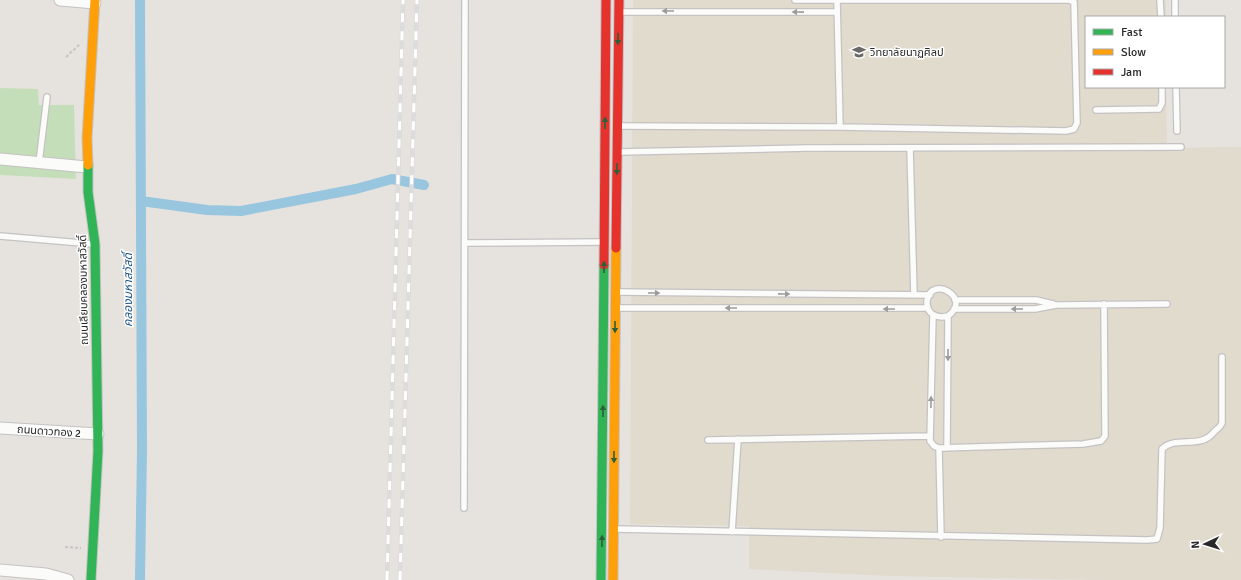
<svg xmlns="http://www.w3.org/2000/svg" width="1241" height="580" font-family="Signika,'Noto Sans Thai',sans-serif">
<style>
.education{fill:#e0dbcd}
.green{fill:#c5deba}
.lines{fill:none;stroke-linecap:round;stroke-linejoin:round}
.canal{stroke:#99c6df;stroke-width:10}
.lane-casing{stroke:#c4c2c3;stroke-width:8}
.street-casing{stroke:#c4c2c3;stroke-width:13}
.fast-casing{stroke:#c4c2c3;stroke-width:11}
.slow-casing{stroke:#c4c2c3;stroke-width:11}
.jam-casing{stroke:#c4c2c3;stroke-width:11}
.path{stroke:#c6c5c5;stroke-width:2;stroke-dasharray:3 2;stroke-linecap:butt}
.lane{stroke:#fbfbfa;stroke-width:5.5}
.street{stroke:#fbfbfa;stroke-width:11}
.fast{stroke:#30b455;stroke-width:9}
.slow{stroke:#ff9f0a;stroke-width:9}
.jam{stroke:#e5322d;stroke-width:9}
.rail-casing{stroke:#dcdcdd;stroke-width:4.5}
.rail{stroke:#fff;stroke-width:3;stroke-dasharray:9;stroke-linecap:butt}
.oneway{fill:#9c9c9c}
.oneway2{fill:#2b603a}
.labels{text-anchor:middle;stroke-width:3;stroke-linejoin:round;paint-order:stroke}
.poi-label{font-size:11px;fill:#282828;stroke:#fff;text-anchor:start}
.street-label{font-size:11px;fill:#282828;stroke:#fff}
.water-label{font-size:12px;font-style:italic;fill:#1c5688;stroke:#fff}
</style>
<rect width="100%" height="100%" fill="#e6e3de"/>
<path class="education" d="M633,0h533v17h-80v70h80l1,61 74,-1v433h-142l-208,-4 -142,-7v-43l-119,-2z"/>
<path class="green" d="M0,88l38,1 1,16h35l2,74 -76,-4z"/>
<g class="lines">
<path class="canal" d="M141,201l66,9 34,1 115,-22 36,-10 32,6
M140,580l2,-131 -2,-449"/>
<g class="lane-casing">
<path id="lane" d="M795,0h274l5,2 3,121 -3,6 -8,2 -226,-4 -3,-127
M1160,0l1,17
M1175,0v17
M620,12h217
M1176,87l1,44
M1096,110l63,-1 3,-6v-16
M618,126l222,1
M910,148l4,147
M619,152l188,-4 374,-1
M39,163l8,-66
M0,236l93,8
M465,243l138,-1
M618,292l312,3
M955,300h81l17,4
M616,308h312
M954,309h81l21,-4 111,-1
M933,315l-3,126 4,5 5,2 144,-4 18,-3 4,-5 -1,-132
M708,440l222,-4
M939,448l2,89
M947,448l1,-132c25,-18 -17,-42 -21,-15 -1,13 10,18 21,15
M464,508l1,-508
M615,529l532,11 10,-1 3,-11 2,-79c14,-14 38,1 52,-17 3,-3 6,-4 8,-9v-66
M732,532l6,-93"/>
</g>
<g class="street-casing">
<path id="street" d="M60,0l35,3
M0,159l87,8
M0,428l98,6
M0,570l46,4 22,6"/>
</g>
<g class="fast-casing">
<path id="fast" d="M88,165v27l7,52 3,207 -7,129
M601,580l3,-315"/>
</g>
<g class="slow-casing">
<path id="slow" d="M88,165l-1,-27 8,-138
M613,580l3,-332"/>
</g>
<g class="jam-casing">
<path id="jam" d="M616,248l3,-248
M604,265l2,-265"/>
</g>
<path class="path" d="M66,57l14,-13
M65,547l16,1"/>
<use href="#lane" class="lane"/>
<use href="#street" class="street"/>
<use href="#fast" class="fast"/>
<use href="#slow" class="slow"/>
<use href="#jam" class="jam"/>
<g class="rail-casing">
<path id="rail" d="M387,580l16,-580
M400,580l17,-580"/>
</g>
<use href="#rail" class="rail"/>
</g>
<defs><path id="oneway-solid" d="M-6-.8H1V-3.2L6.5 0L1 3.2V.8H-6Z"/></defs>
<g class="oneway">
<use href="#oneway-solid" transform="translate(668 11) rotate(180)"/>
<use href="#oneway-solid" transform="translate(798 12) rotate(-179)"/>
<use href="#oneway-solid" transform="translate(654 293)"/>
<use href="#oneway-solid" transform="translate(784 294) rotate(1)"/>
<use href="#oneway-solid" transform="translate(731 308) rotate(-180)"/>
<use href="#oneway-solid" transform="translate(889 309) rotate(-180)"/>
<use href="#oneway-solid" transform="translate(1017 309) rotate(180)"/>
<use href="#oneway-solid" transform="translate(948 355) rotate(90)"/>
<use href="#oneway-solid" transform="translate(931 402) rotate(-89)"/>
</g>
<g class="oneway2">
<use href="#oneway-solid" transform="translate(618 39) rotate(91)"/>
<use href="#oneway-solid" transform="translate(605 123) rotate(-90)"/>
<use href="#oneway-solid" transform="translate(617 169) rotate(91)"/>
<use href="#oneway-solid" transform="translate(604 267) rotate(-90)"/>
<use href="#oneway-solid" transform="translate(615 327) rotate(90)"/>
<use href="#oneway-solid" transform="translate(603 411) rotate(-90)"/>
<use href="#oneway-solid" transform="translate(614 457) rotate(90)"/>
<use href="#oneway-solid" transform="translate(602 541) rotate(-89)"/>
</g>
<defs>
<g id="university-bare" transform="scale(1.08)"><path d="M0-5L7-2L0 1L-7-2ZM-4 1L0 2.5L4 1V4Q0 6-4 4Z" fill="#6a6968" stroke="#fff" stroke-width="2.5" paint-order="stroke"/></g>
</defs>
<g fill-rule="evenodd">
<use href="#university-bare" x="859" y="52"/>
</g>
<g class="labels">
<g class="poi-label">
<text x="870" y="56">วิทยาลัยนาฏศิลป</text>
</g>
<g class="street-label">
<text transform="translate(83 290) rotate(-91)" y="4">ถนนเลียบคลองมหาสวัสดิ์</text>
<text transform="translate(49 431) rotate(4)" y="4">ถนนดาวทอง 2</text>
</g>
<g class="water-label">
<text transform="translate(128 290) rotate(-90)" y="4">คลองมหาสวัสดิ์</text>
</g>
</g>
<rect x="1085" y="16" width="140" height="72" fill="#ffffff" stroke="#a9a9a9"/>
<rect x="1093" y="29" width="20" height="6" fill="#30b455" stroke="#a9a9a9"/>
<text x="1121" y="36" font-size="12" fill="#282828">Fast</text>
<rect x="1093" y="49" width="20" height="6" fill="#ff9f0a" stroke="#a9a9a9"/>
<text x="1121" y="56" font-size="12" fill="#282828">Slow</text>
<rect x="1093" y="69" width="20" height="6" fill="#e5322d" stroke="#a9a9a9"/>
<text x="1121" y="76" font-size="12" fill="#282828">Jam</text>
<g transform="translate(1205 544) rotate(266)" stroke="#ffffff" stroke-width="3" paint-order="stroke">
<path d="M0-3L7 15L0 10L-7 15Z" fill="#282828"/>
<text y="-6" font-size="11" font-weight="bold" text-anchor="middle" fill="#282828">N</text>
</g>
</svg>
